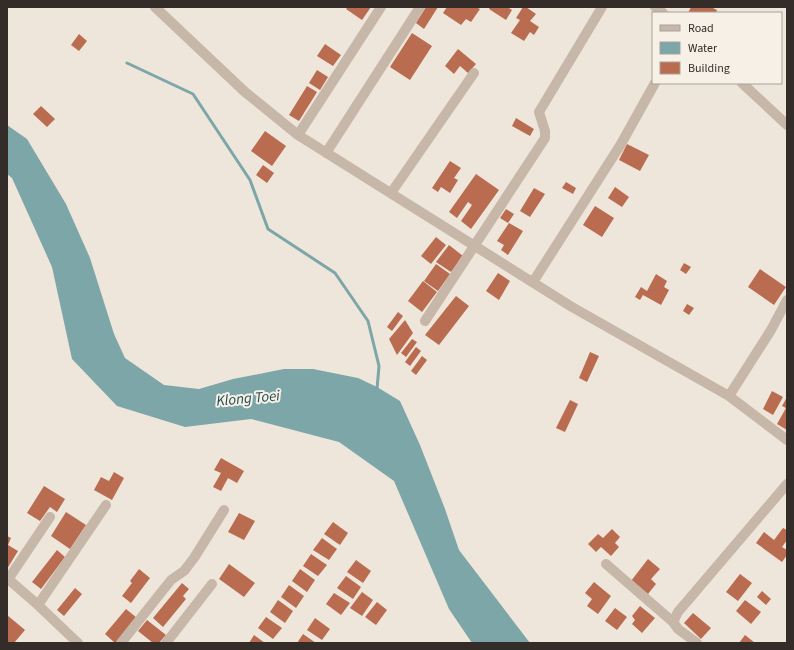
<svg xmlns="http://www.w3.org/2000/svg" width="794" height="650" font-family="'Source Sans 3',sans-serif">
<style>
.water{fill:#7da6a9}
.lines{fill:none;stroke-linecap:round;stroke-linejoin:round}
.stream{stroke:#7da6a9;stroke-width:3}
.building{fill:#b96c4f}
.minor{stroke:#c6b7a9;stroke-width:10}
.labels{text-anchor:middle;stroke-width:4;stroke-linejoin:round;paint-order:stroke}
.water-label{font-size:15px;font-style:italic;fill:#224c51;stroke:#f7f0e7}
</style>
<rect width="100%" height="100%" fill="#efe6db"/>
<path class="water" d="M7,125l20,14 39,65 24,54 24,76 11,24 39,27 35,4 34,-10 51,-10h29l45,9 19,9 23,14 20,44 25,64 14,41 71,93h-58l-23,-34 -55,-128 -55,-39 -88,-23 -66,8 -68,-21 -45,-47 -20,-92 -40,-89 -5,-4z"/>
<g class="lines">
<path class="stream" d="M127,63l66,31 57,86 18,49 67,44 33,48 11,45 -2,23"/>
</g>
<path class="building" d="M348,7h23l-9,13 -16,-11z
M426,7h12l-14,22 -8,-6z
M447,7h29l4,2 -9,13 -5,-3 -5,6 -18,-12z
M490,7h17l5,3 -6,10 -17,-11z
M523,7h3l10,7 -6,7 9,6 -5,8 -4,-3 -6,9 -13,-8 9,-13 -4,-2z
M691,7h20l6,3 -1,3h-28z
M412,33l20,13 -22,34 -20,-13z
M79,34l8,7 -8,10 -8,-6z
M325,44l16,11 -8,11 -16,-10z
M458,49l18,15 -8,9 -8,-7 -6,8 -9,-8z
M317,70l11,7 -8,13 -11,-7z
M307,86l10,6 -18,29 -10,-6z
M41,106l14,13 -8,8 -14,-13z
M516,118l18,11 -4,7 -18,-10z
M265,131l21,15 -14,20 -21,-15z
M627,144l22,11 -9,16 -21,-11z
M450,161l11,7 -7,10 4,2 -8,13 -9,-6 -3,5 -6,-4z
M263,165l11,8 -7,10 -11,-8z
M476,174l23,16 -28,39 -10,-8 11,-16 -4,-3 -11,16 -8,-6z
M566,182l10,6 -3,6 -11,-6z
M615,187l14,10 -7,10 -14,-9z
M534,188l11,6 -15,23 -10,-6z
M595,206l19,12 -12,19 -19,-12z
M506,209l8,5 -6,9 -8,-5z
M509,223l14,8 -15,24 -7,-5 3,-5 -7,-4z
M436,237l10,8 -15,19 -10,-8z
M449,245l14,11 -12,16 -15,-10z
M684,263l7,4 -5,7 -6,-4z
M436,264l14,10 -12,17 -14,-10z
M760,269l26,18 -12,18 -26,-18z
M498,273l12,8 -11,19 -13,-9z
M656,274l11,7 -3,6 5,3 -8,15 -18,-10 -3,5 -5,-3 6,-10 6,4z
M423,281l14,11 -15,20 -14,-11z
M456,296l13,10 -30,39 -14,-10z
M687,304l7,4 -5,7 -6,-4z
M398,312l5,4 -11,15 -5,-4z
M405,320l8,13 -16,22 -8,-16z
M412,339l5,3 -11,15 -5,-4z
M416,347l5,4 -11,15 -5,-4z
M590,352l9,4 -12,26 -8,-4z
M422,356l5,4 -11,15 -5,-4z
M772,391l11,6 -10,18 -10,-6z
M787,397v33l-10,-6 9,-16 -4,-2z
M570,400l8,4 -13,28 -9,-4z
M221,458l23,13 -7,12 -9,-5 -7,13 -8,-4 8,-14 -7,-3z
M114,472l10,6 -12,22 -18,-10 7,-13 8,4z
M44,486l21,13 -8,13 -7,-5 -10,14 -13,-8z
M66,512l20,13 -16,24 -19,-13z
M239,513l16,8 -11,19 -16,-8z
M333,522l15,11 -8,12 -16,-11z
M783,528l4,2v10l-5,7 5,3v5l-5,7 -26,-19 8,-11 10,8z
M612,529l8,8 -5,6 4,4 -8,9 -10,-9 -5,5 -8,-8 10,-10 5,4z
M7,536l4,2 -3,7 10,6 -11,18z
M322,538l15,11 -8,11 -16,-10z
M57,550l8,7 -24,32 -9,-7z
M311,554l16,11 -9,11 -15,-10z
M648,559l12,10 -9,10 5,5 -8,10 -17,-13z
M356,560l15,11 -8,12 -16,-11z
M229,564l26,19 -11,14 -25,-18z
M139,569l11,9 -19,25 -9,-7 10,-13 -2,-2z
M300,569l15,11 -8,12 -15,-11z
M740,574l12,9 -14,18 -12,-9z
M346,576l15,11 -8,12 -16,-11z
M594,582l17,14 -13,18 -11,-8 5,-7 -7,-6z
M182,583l7,6 -6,7 3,3 -23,28 -10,-9z
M289,585l15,11 -8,12 -15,-11z
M75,588l7,6 -18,22 -7,-6z
M762,591l9,8 -5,6 -9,-8z
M362,592l11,8 -11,16 -12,-8z
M334,593l16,10 -9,12 -15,-11z
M278,600l15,11 -8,12 -15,-11z
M745,600l16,12 -10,12 -15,-13z
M377,602l10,8 -11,15 -11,-8z
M640,606l15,12 -13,15 -10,-9 3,-4 -3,-4z
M615,608l12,9 -10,13 -12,-9z
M126,609l11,9 -20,25h-2l-10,-9z
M693,613l18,15 -10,11 -17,-16z
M7,615l18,15 -11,13h-7z
M266,617l16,11 -9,11 -15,-11z
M315,618l15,11 -8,11 -15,-10z
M147,620l19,15 -7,8h-6l-15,-12z
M303,634l13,9h-19z
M254,635l11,8h-16z
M745,635l10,8h-16z"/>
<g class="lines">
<path class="minor" d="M155,7l90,85 53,43 274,172 157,89 58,44
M655,7l8,6
M742,83l45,42
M298,135l83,-128
M326,153l94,-146
M391,193l83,-120
M533,282l88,-138 34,-61
M425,321l120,-183v-7l-6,-19 63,-105
M729,396l42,-66 16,-30
M606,564l67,58
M7,578l31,27 40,38
M7,581l43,-64
M38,605l68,-100
M121,643l50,-63 13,-9 10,-13 30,-48
M166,643l46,-59
M697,643l-19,-14 -5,-7 5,-10 109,-128"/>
</g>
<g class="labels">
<g class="water-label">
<text transform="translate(248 398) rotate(-5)" y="5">Klong Toei</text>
</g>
</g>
<rect width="794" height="650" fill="none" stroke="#332c28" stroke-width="16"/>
<rect x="652" y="12" width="130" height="72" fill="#f7f0e7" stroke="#a9a29b"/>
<rect x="660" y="25" width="20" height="6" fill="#c6b7a9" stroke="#a9a29b"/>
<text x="688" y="32" font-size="12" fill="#332c28">Road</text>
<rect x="660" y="42" width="20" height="12" fill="#7da6a9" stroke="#a9a29b"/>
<text x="688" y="52" font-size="12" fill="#332c28">Water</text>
<rect x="660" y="62" width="20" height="12" fill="#b96c4f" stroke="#a9a29b"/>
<text x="688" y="72" font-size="12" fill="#332c28">Building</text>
</svg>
